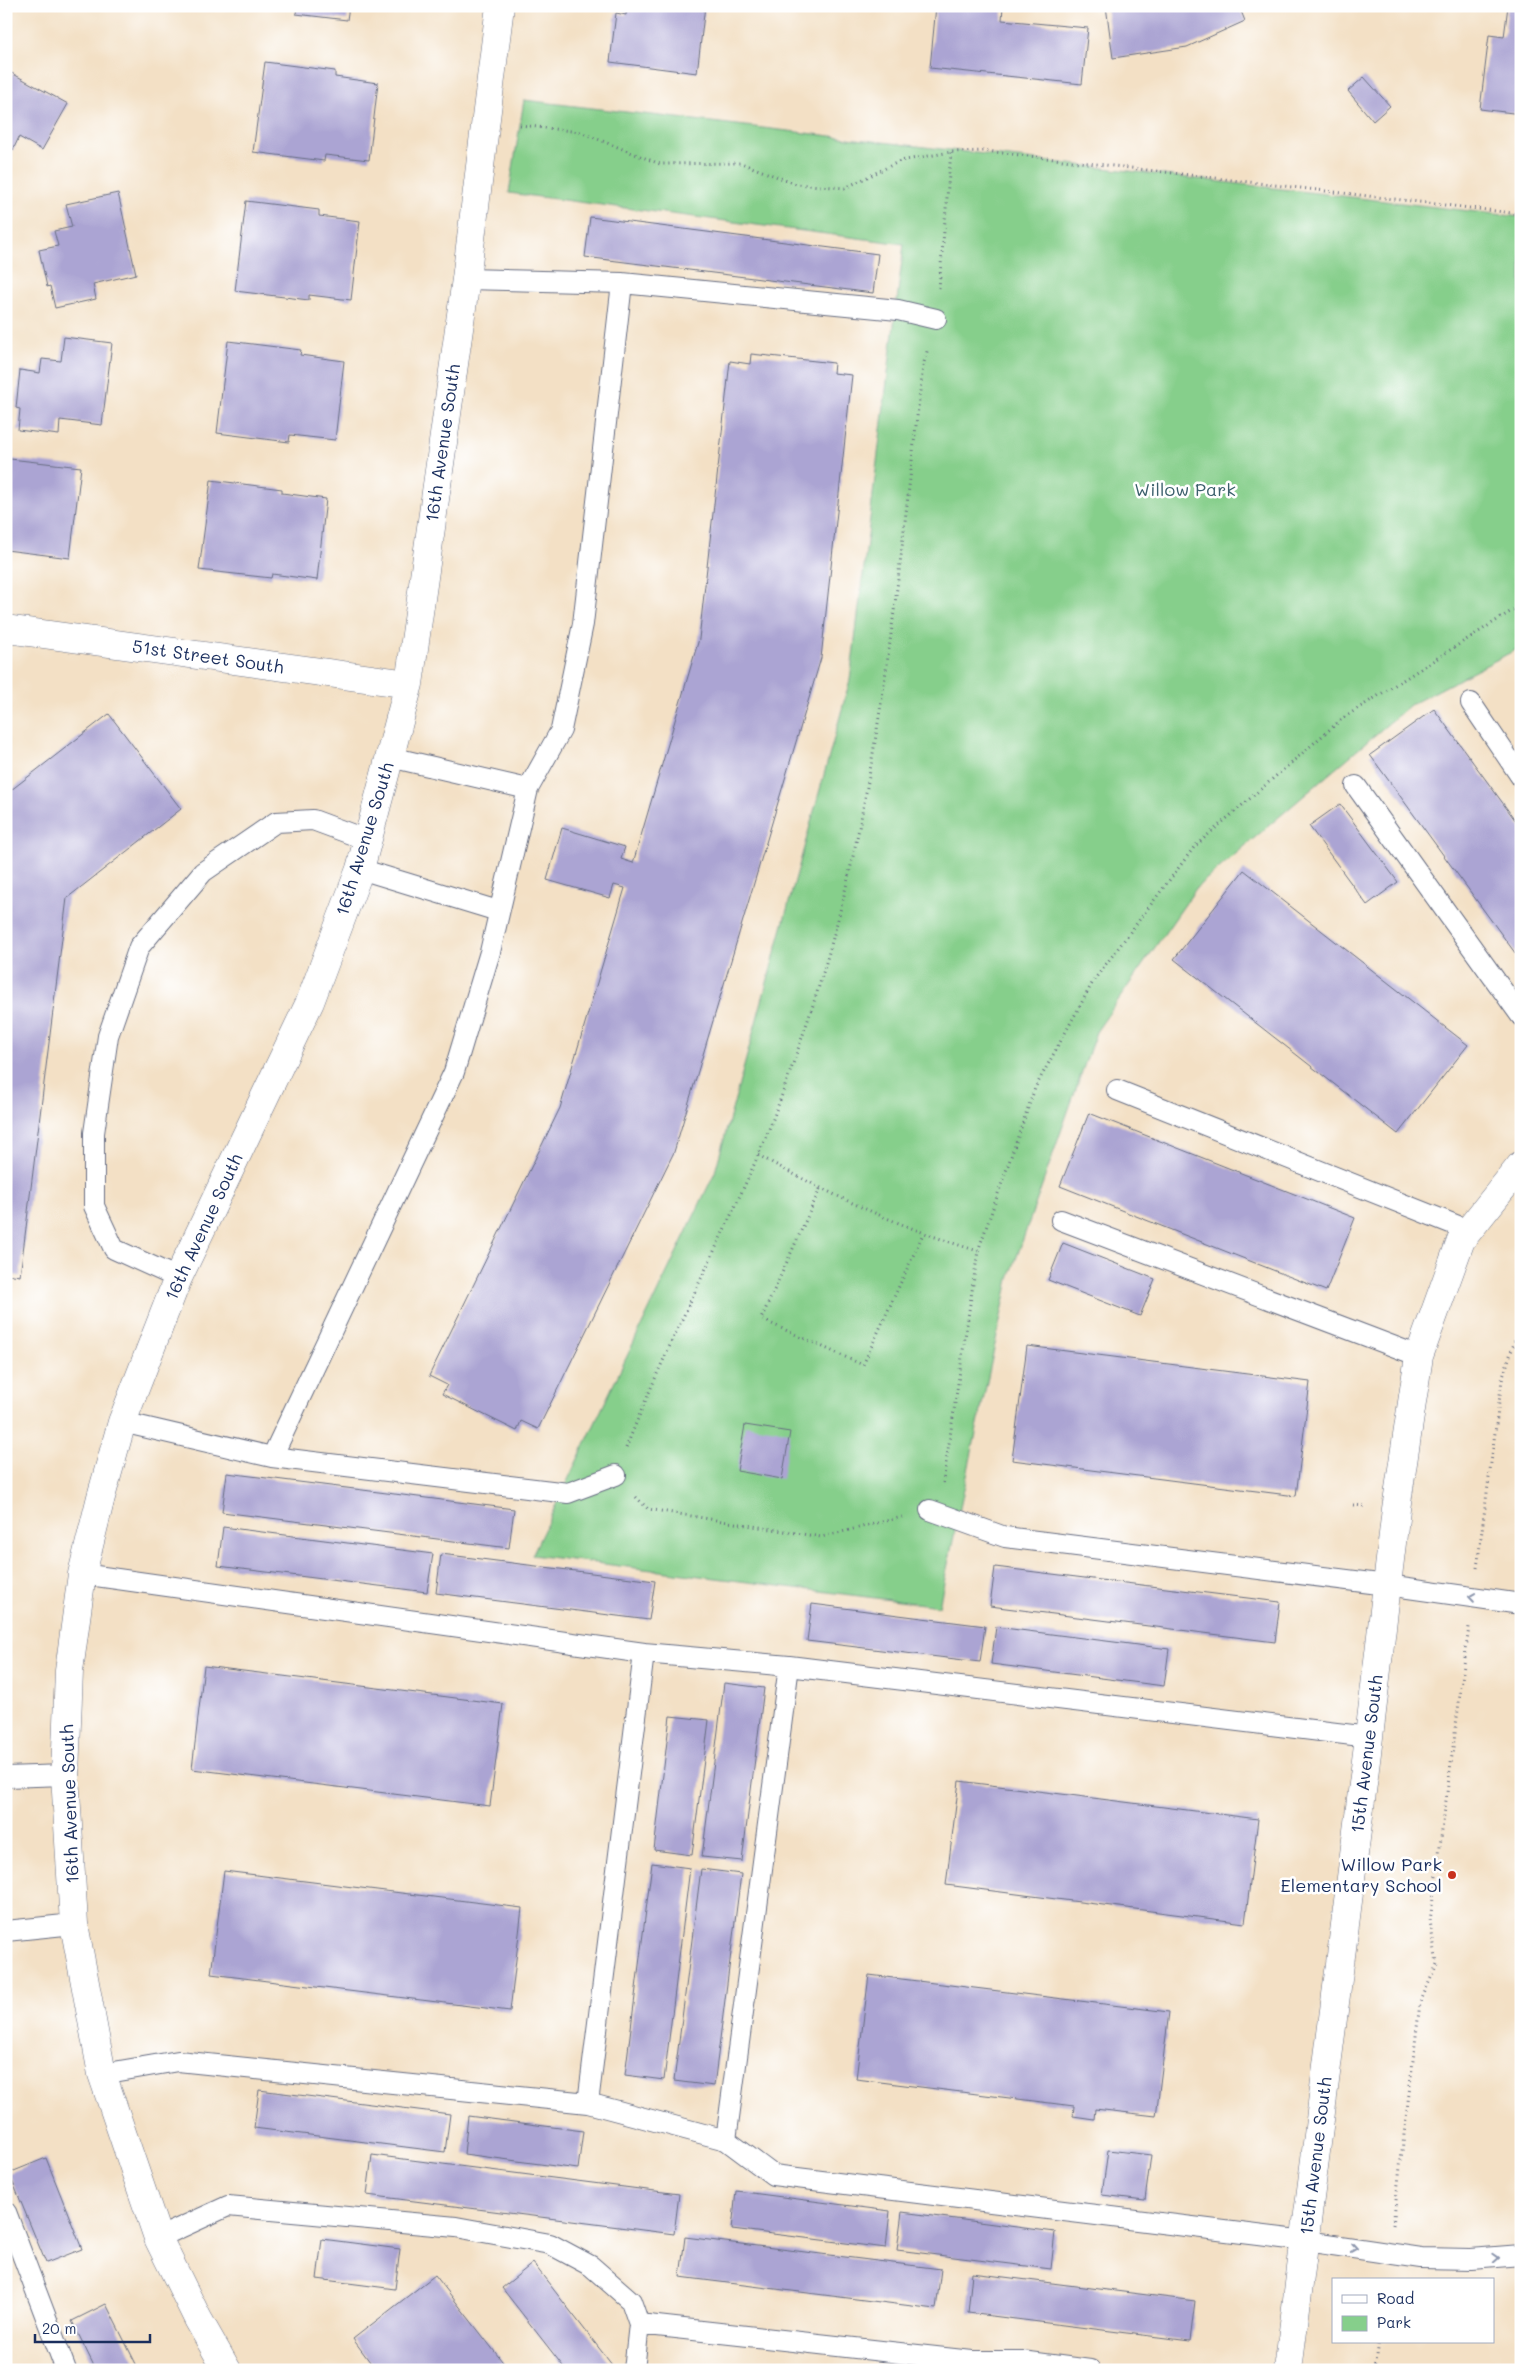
<svg xmlns="http://www.w3.org/2000/svg" width="1527" height="2376" font-family="Mali,sans-serif">
<style>
.green{fill:#86cf8b;stroke:#507f74}
.building{fill:#aba4d3}
.lines{fill:none;stroke-linecap:round;stroke-linejoin:round}
.lane-casing{stroke:#676d82;stroke-width:22}
.street-casing{stroke:#676d82;stroke-width:29}
.path{stroke:#676d82;stroke-width:3;stroke-dasharray:1 4;stroke-linecap:butt}
.lane{stroke:#fff;stroke-width:20}
.street{stroke:#fff;stroke-width:28}
.oneway{stroke:#8d97ae}
.poi-dot{fill:#c8321e;stroke:#fff;stroke-width:2}
.labels{text-anchor:middle;stroke-width:5;stroke-linejoin:round;paint-order:stroke}
.street-label{font-size:18px;fill:#1b2f5e;stroke:#fff}
.park-label{font-size:18px;fill:#3b5f6c;stroke:#fff}
.poi-label{font-size:18px;fill:#1b2f5e;stroke:#fff;text-anchor:end}
</style>
<rect width="100%" height="100%" fill="#fff"/>
<filter id="ink" filterUnits="userSpaceOnUse"><feTurbulence type="fractalNoise" baseFrequency=".02" numOctaves="2"/><feDisplacementMap in="SourceGraphic" scale="10" xChannelSelector="R" yChannelSelector="G"/><feConvolveMatrix kernelMatrix="1 2 1 2 8 2 1 2 1" color-interpolation-filters="sRGB"/></filter>
<filter id="wash" filterUnits="userSpaceOnUse"><feTurbulence type="fractalNoise" baseFrequency=".0096" numOctaves="4" result="noise"/><feDisplacementMap in="SourceGraphic" scale="20" xChannelSelector="R" yChannelSelector="G"/><feGaussianBlur stdDeviation="1.12" result="paint"/><feColorMatrix in="noise" values="0 0 0 0 0 0 0 0 0 0 0 0 0 0 0 0 0 1.4 0 .05"/><feComposite in="paint" operator="in"/></filter>
<g filter="url(#wash)">
<rect width="100%" height="100%" fill="#f3e0c5"/>
<path class="green" d="M524,100l997,117v430l-111,58 -213,182 -101,145 -87,247 -70,327 -407,-51 183,-383 135,-492 54,-436 -395,-51z"/>
<g id="blocks">
<path class="building" d="M297,6h52l-2,14 -51,-6z
M627,6h78l-8,67 -87,-11 6,-49 10,2z
M936,6h67l-1,14 86,8 -6,56 -152,-16z
M1106,6h133l6,15 -58,26 -74,11z
M1508,6h13v108l-41,-5 9,-74 15,2z
M265,62l70,9v6l43,6 -9,77 -44,-5 -1,6 -71,-9z
M6,70l62,34 -26,46 -23,-13 -6,13 -7,-4z
M1364,77l26,29 -17,15 -25,-30z
M118,193l18,81 -43,10 3,15 -41,9 -5,-22 -3,1 -8,-37 19,-4 -4,-15 18,-4 -6,-23z
M246,201l73,9v6l41,5 -9,79 -42,-5v5l-74,-9z
M590,217l288,37 -5,39 -288,-36z
M64,337l48,6 -10,82 -42,-5 -1,15 -41,-5 2,-21 -4,-1 4,-38 20,3 2,-14 19,2z
M228,341l73,9 -1,5 44,6 -9,79 -45,-5 -1,7 -72,-9z
M751,354l83,9 -1,10 19,2 -31,283 -147,494 -136,277 -17,-8 -4,10 -75,-37 5,-9 -18,-9 131,-268 65,-220 -11,-3 -4,13 -63,-18 15,-52 63,19 -4,12 12,4 66,-224 31,-278 20,3z
M10,459l71,8 -11,91 -64,-8v-87h3z
M211,480l71,9v4l44,6 -9,81 -45,-6 -1,4 -72,-8z
M1434,709l87,119v133l-151,-206z
M109,714l72,95 -114,89 -47,378 -14,-2v-480z
M1340,804l58,78 -31,23 -58,-79z
M1244,870l224,175 -70,89 -224,-175z
M1089,1113l266,105 -29,73 -266,-105z
M1063,1243l92,36 -15,37 -92,-36z
M1027,1346l283,36 -14,114 -284,-36z
M745,1425l45,7 -8,47 -45,-8z
M227,1473l287,36 -5,39 -287,-36z
M223,1527l210,27 -6,38 -209,-26z
M441,1554l214,27 -6,39 -213,-27z
M995,1567l285,35 -5,40 -285,-36z
M812,1604l173,22 -5,36 -173,-21z
M996,1627l173,22 -5,37 -173,-22z
M204,1666l299,38 -13,102 -298,-37z
M724,1683l40,5 -22,173 -40,-4z
M670,1716l39,4 -17,135 -38,-5z
M959,1781l299,38 -13,104 -299,-38z
M652,1863l38,5 -26,212 -39,-5z
M701,1869l40,5 -27,212 -40,-5z
M224,1871l298,37 -12,103 -299,-37z
M869,1975l300,37 -13,104 -61,-7 -1,10 -21,-3 1,-10 -218,-27z
M259,2090l191,24 -5,38 -191,-24z
M468,2116l115,15 -5,38 -114,-15z
M1108,2150l43,5 -6,45 -43,-5z
M372,2155l307,39 -5,40 -307,-39z
M46,2158l36,91 -36,14 -37,-90z
M736,2191l154,20 -4,37 -154,-19z
M902,2212l153,20 -4,37 -154,-19z
M685,2237l256,32 -5,40 -256,-32z
M322,2239l78,10 -5,40 -78,-10z
M533,2263l83,107h-50l-64,-82z
M972,2273l223,28 -5,40 -222,-28z
M435,2275l74,95h-133l-23,-31z
M106,2304l33,66h-43l-24,-49z"/>
</g>
</g>
<g filter="url(#ink)">
<use href="#blocks" fill-opacity="0" stroke="#676d82" stroke-width="1"/>
<g class="lines">
<g class="lane-casing">
<path id="lane" d="M466,279l156,4 276,27 38,9
M1471,703l50,74
M390,757l138,32 33,-59 22,-106 39,-341
M1356,786l165,230
M360,869l138,42
M1117,1090l351,140
M1061,1220l358,136
M178,1278l-64,-29 -20,-43v-73l14,-97 31,-89 64,-75 73,-50 37,-2 54,20
M122,1422l150,35 296,36 48,-18
M272,1457l182,-385 36,-120 38,-163
M930,1510l75,27 382,48 134,19
M82,1574l562,79 -56,450 -410,-42 -76,13
M644,1653l145,13
M1369,1737l-580,-71 -63,474 47,35 533,66 115,17 50,1 50,-4
M6,1777l59,-2
M6,1931l68,-7
M588,2103l138,37
M6,2212l60,158
M158,2238l70,-32 228,21 94,17 41,22 40,35 8,23 -5,46
M639,2324l333,37
M964,2370l8,-9h50l68,9"/>
</g>
<g class="street-casing">
<path id="street" d="M6,629l403,55
M227,2370l-29,-51 -40,-81 -56,-164 -28,-150 -9,-149 4,-104 13,-97 19,-77 21,-75 56,-144 132,-276 50,-133 49,-185 57,-405 34,-273
M1288,2370l81,-633 27,-228 23,-153 42,-116 60,-75"/>
</g>
<path class="path" d="M520,125l60,7 80,32 81,-1 55,21 49,4 55,-27 51,-9 35,-1 535,63
M939,288l12,-136
M758,1155c73,40 141,72 220,96
M820,1189l-59,130 102,46 60,-131
M626,1448c39,-99 88,-193 131,-290 20,-46 37,-97 53,-144 69,-207 87,-432 113,-648l5,-18
M943,1483l35,-232 57,-163 59,-108 101,-134 148,-128 178,-113
M636,1497l12,12 173,28 81,-20
M1353,1505l11,1
M1477,1568l25,-188 19,-58
M1393,2225l27,-222 17,-39 -7,-43 39,-294
M1374,2370l4,-28"/>
<use href="#lane" class="lane"/>
<use href="#street" class="street"/>
</g>
<defs><path id="oneway-chevron" d="M-2-3.5L2.5 0L-2 3.5" fill="none" stroke-width="1.6" stroke-linecap="round" stroke-linejoin="round" transform="scale(1.25)"/></defs>
<g class="oneway">
<use href="#oneway-chevron" transform="translate(1472 1597) rotate(-172)"/>
<use href="#oneway-chevron" transform="translate(1354 2248) rotate(9)"/>
<use href="#oneway-chevron" transform="translate(1496 2258) rotate(-3)"/>
</g>
</g>
<circle class="poi-dot" cx="1452" cy="1875" r="5"/>
<g class="labels">
<g class="street-label">
<text transform="translate(443 443) rotate(-82)" y="6">16th Avenue South</text>
<text transform="translate(208 657) rotate(8)" y="6">51st Street South</text>
<text transform="translate(365 839) rotate(-73)" y="6">16th Avenue South</text>
<text transform="translate(204 1227) rotate(-65)" y="6">16th Avenue South</text>
<text transform="translate(1367 1754) rotate(-83)" y="6">15th Avenue South</text>
<text transform="translate(70 1804) rotate(-92)" y="6">16th Avenue South</text>
<text transform="translate(1316 2156) rotate(-83)" y="6">15th Avenue South</text>
</g>
<g class="park-label">
<text x="1185" y="496">Willow Park</text>
</g>
<g class="poi-label">
<text x="1442" y="1871">Willow Park<tspan x="1442" dy="21">Elementary School</tspan></text>
</g>
</g>
<rect width="1527" height="2376" fill="none" stroke="#fff" stroke-width="25"/>
<rect x="1332" y="2278" width="162" height="65" fill="#ffffff" stroke="#a4acbf"/>
<rect x="1342" y="2295" width="25" height="8" fill="#ffffff" stroke="#a4acbf"/>
<text x="1377" y="2304" font-size="15" fill="#1b2f5e">Road</text>
<rect x="1342" y="2316" width="25" height="15" fill="#86cf8b" stroke="#a4acbf"/>
<text x="1377" y="2328" font-size="15" fill="#1b2f5e">Park</text>
<path d="M35 2334v8h115v-8" fill="none" stroke="#1b2f5e" stroke-width="2.5"/>
<text x="42" y="2334" font-size="15" fill="#1b2f5e" stroke="#ffffff" stroke-width="4" paint-order="stroke">20 m</text>
</svg>
